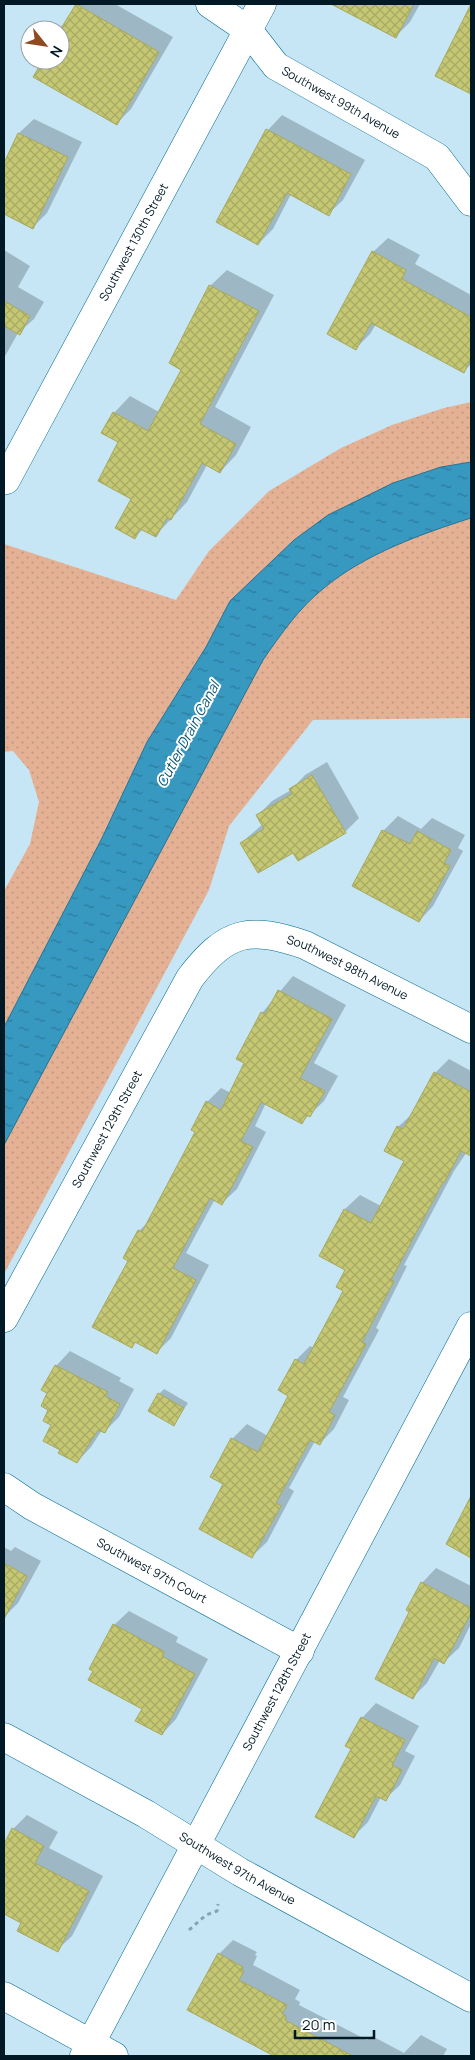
<svg xmlns="http://www.w3.org/2000/svg" width="475" height="2060" font-family="Manrope,sans-serif">
<style>
.grass{fill:url(#grass-dots)}
.water{fill:url(#water-ripples);stroke:#267291}
.shadow{fill:#0003}
.building{fill:url(#building-cross-hatch);stroke:#a7a95e}
.lines{fill:none;stroke-linecap:round;stroke-linejoin:round}
.minor-casing{stroke:#016b8e;stroke-width:29}
.path{stroke:#85a2b0;stroke-width:3;stroke-dasharray:4 4;stroke-linecap:butt}
.minor{stroke:#fff;stroke-width:28}
.labels{text-anchor:middle;stroke-width:4;stroke-linejoin:round;paint-order:stroke}
.street-label{font-size:12px;fill:#001924;stroke:#fff}
.water-label{font-size:14px;font-style:italic;fill:#0a5874;stroke:#fff}
</style>
<defs>
<pattern id="grass-dots" width="8" height="8" patternUnits="userSpaceOnUse" patternTransform="scale(1.25)"><rect width="8" height="8" fill="#e5b195"/><path d="M2 2h.1M6 6h.1" fill="none" stroke="#c39880" stroke-width="1.8" stroke-linecap="round"/></pattern>
<pattern id="water-ripples" width="26" height="14" patternUnits="userSpaceOnUse" patternTransform="scale(1.25)"><rect width="26" height="14" fill="#3798c0"/><path d="M2 4q2-2 4 0t4 0M15 11q2-2 4 0t4 0" fill="none" stroke="#2c7b9c"/></pattern>
<pattern id="building-cross-hatch" width="8" height="8" patternUnits="userSpaceOnUse" patternTransform="scale(1.25)"><rect width="8" height="8" fill="#c5c773"/><path d="M0 0l8 8M0 8l8-8" fill="none" stroke="#a7aa63"/></pattern>
</defs>
<rect width="100%" height="100%" fill="#c6e5f5"/>
<path class="grass" d="M471,402v60l-30,5 -48,16 -163,118 -24,46 -59,95 -45,96 -98,189v-136l26,-47 9,-42 -10,-32 -16,-19 -9,1v-208l172,56 33,-49 60,-60 72,-43 51,-23 52,-17z
M471,518v200l-158,2 -84,106 -20,64 -205,384v-129l259,-485c18,-26 36,-52 61,-72 41,-34 97,-54 147,-70z"/>
<path class="water" d="M471,462v56c-50,16 -106,36 -147,70 -25,20 -43,46 -61,72l-259,485v-118l98,-189 45,-96 59,-95 24,-46 64,-61 34,-25 65,-32 48,-16z"/>
<path class="shadow" d="M77,4h38l58,33 -42,72 -15,15 -72,-64h16v-27z
M420,4l-10,18 -14,14 -61,-31z
M471,7v86l-35,-18z
M282,115l83,45 -22,40 -15,14 -37,-20 -18,35 -15,15 -41,-23 51,-91z
M34,119l48,23 -35,71 -14,14 -29,-14v-47l15,-33z
M388,238l32,17 -5,9 56,31v69l-8,8 -87,-48 -6,10 -14,14 17,-96z
M4,250l26,16 -12,21 26,15 -10,17 -16,14 -14,25z
M227,270l47,25 -59,112 36,20 -15,28 -16,17 -13,-7 -20,37 -32,34 -12,-7 -8,8 -3,-38 -18,-86 16,-17 29,16 23,-43 28,-83z
M327,762l32,56 -14,14 -51,19 -53,-8 22,-19 -5,-9 14,-14 19,-11 14,-15z
M398,816l23,13 11,-11 33,17 -7,13 5,3 -30,55 -14,15 -66,-35 30,-55z
M293,976l53,29 -32,58 24,13 -14,25 -22,21 -36,-19 -11,23 11,6 -29,57 -15,14 -7,-4 -29,54 23,12 -38,73 -14,14 -20,-11 -6,6 -2,-87 10,-29 10,-10 48,-89 10,-30 14,-14 10,5 15,-30 16,-50z
M449,1059l22,12v75l-17,25 -50,94 3,1 -31,62 3,2 -36,67 6,3 -15,29 -14,14 -5,-2 -26,47 5,3 -27,51 -15,14 -28,-73 -12,-6 20,-38 15,-15 21,12 22,-41 6,-35 14,-14 4,2 31,-58 1,-20 -26,-14 25,-47 15,-14 21,11 24,-45 -7,-34 15,-14 22,-40z
M70,1351l51,27 -2,3 15,8 -15,28 -15,15 -2,-2 -11,17 -14,15 -16,-13 -9,-25 -4,-31 8,-27z
M164,1389l24,14 -14,21 -15,-30z
M471,1498v58l-24,-12z
M4,1547l7,4 4,-4 26,14 -23,42 -14,14z
M436,1568l35,18v38l-12,24 -15,14 -4,-2 -13,23 -14,14 -2,-86 11,-28z
M129,1611l49,26 -2,5 32,17 -32,60 -14,15 -18,-26 -30,-83z
M376,1703l43,23 -14,25 10,5 -15,29 -15,14 -4,-2 -13,25 -14,14 -1,-88 9,-30z
M27,1815l31,17 -9,16 54,28 -31,60 -15,14 -34,-28 -19,-10v-66l9,-17z
M233,1940l24,12 -2,3 2,1 -4,9 47,25 -5,9 5,3 -1,3 68,35 5,-4 32,17 17,-18 26,14 -4,7h-166l-88,-46 30,-56z"/>
<path class="building" d="M76,4l83,48 -42,73 -84,-48 10,-17h17v-30z
M331,4h83l-18,34z
M471,4v90l-36,-18z
M266,129l85,45 -22,42 -42,-23 -29,52 -42,-23z
M18,133l50,24 -35,72 -29,-15v-51z
M372,251l34,19 -4,9 69,38v42l-7,14 -93,-50 -15,27 -29,-16z
M209,285l50,26 -59,113 36,20 -16,29 -18,-10 -31,57 -4,-2 -11,19 -16,-8 -5,10 -20,-11 16,-29 -33,-18 20,-39 -17,-9 12,-21 35,19 33,-61 -12,-7z
M4,301l26,15 -10,19 -16,-9z
M312,775l34,58 -48,28 -5,-8 -35,20 -18,-30 24,-14 -8,-14 36,-21 -3,-5z
M382,830l28,14 7,-13 34,19 -7,13 6,3 -31,56 -67,-36z
M278,990l54,29 -32,59 25,13 -15,26 -3,-2 -5,9 -41,-22 -20,39 12,6 -31,58 -12,-7 -37,70 23,12 -39,74 -22,-12 -3,6 -40,-21 36,-66 -5,-3 15,-28 4,2 53,-100 -4,-2 15,-29 15,9 23,-47 -8,-4 25,-47 4,2z
M434,1072l37,20v64l-10,-5 -17,32 -1,-1 -52,98 3,1 -32,61 4,2 -37,68 6,3 -15,30 -10,-5 -34,63 5,3 -29,52 -53,-29 24,-45 -13,-7 21,-39 27,14 30,-56 -10,-6 17,-31 9,5 39,-73 -7,-4 9,-17 -26,-14 25,-47 27,14 33,-62 -20,-10 13,-25 6,3z
M55,1365l53,27 -3,4 15,8 -15,29 -7,-3 -21,33 -19,-10 2,-3 -17,-9 8,-16 -8,-4 5,-11 -7,-4 6,-13 -6,-3z
M158,1393l26,15 -10,18 -26,-15z
M471,1496v62l-25,-14z
M4,1563l23,13 -23,43z
M421,1582l50,26v5l-27,51 -10,-6 -21,41 -38,-20 34,-67 -3,-2z
M113,1624l52,28 -3,4 33,18 -33,61 -27,-14 7,-12 -54,-29 5,-9 -4,-2z
M361,1717l44,23 -13,25 10,5 -8,16 -8,15 -10,-5 -22,42 -39,-21 36,-68 -6,-3z
M12,1828l32,18 -9,17 54,28 -31,61 -41,-21 4,-8 -17,-9v-70z
M218,1953l25,14 -1,3 2,1 -5,9 48,25 -5,9 4,2 -1,4 68,36h-79l-87,-46z"/>
<g class="lines">
<g class="minor-casing">
<g id="minor">
<path id="s1" d="M210,4l38,26 28,36 161,91 34,45"/>
<path id="s2" d="M6,480l256,-476"/>
<path id="s3" d="M4,1318l186,-340c37,-48 59,-52 115,-33l166,84"/>
<path id="s4" d="M4,1487l28,19 268,145"/>
<path id="s5" d="M4,1737l142,77 94,58 231,126"/>
<path d="M4,1996l110,60"/>
<path id="s6" d="M84,2056l387,-730"/>
</g>
</g>
<path class="path" d="M189,1930l17,-15 11,-4 1,-7"/>
<use href="#minor" class="minor"/>
</g>
<g class="labels">
<g class="street-label">
<text dy="4" stroke="none"><textPath href="#s1" startOffset="166">Southwest 99th Avenue</textPath></text>
<text dy="4" stroke="none"><textPath href="#s2" startOffset="270">Southwest 130th Street</textPath></text>
<text dy="4" stroke="none"><textPath href="#s3" startOffset="568">Southwest 98th Avenue</textPath></text>
<text dy="4" stroke="none"><textPath href="#s3" startOffset="215">Southwest 129th Street</textPath></text>
<text dy="4" stroke="none"><textPath href="#s4" startOffset="170">Southwest 97th Court</textPath></text>
<text dy="4" stroke="none"><textPath href="#s6" startOffset="412">Southwest 128th Street</textPath></text>
<text dy="4" stroke="none"><textPath href="#s5" startOffset="268">Southwest 97th Avenue</textPath></text>
</g>
<g class="water-label">
<text transform="translate(188 734) rotate(-62)" y="5">Cutler Drain Canal</text>
</g>
</g>
<rect width="475" height="2060" fill="none" stroke="#001924" stroke-width="10"/>
<g transform="translate(45 45) rotate(120)"><circle r="24" fill="#ffffff" stroke="#99a3a7"/>
<path d="M0-4L9 19L0 12L-9 19Z" fill="#8f4b20"/>
<text y="-8" font-size="14" font-weight="bold" text-anchor="middle" fill="#001924">N</text>
</g>
<path d="M295 2030v8h79v-8" fill="none" stroke="#001924" stroke-width="2.5"/>
<text x="302" y="2030" font-size="15" fill="#001924" stroke="#ffffff" stroke-width="4" paint-order="stroke">20 m</text>
</svg>
